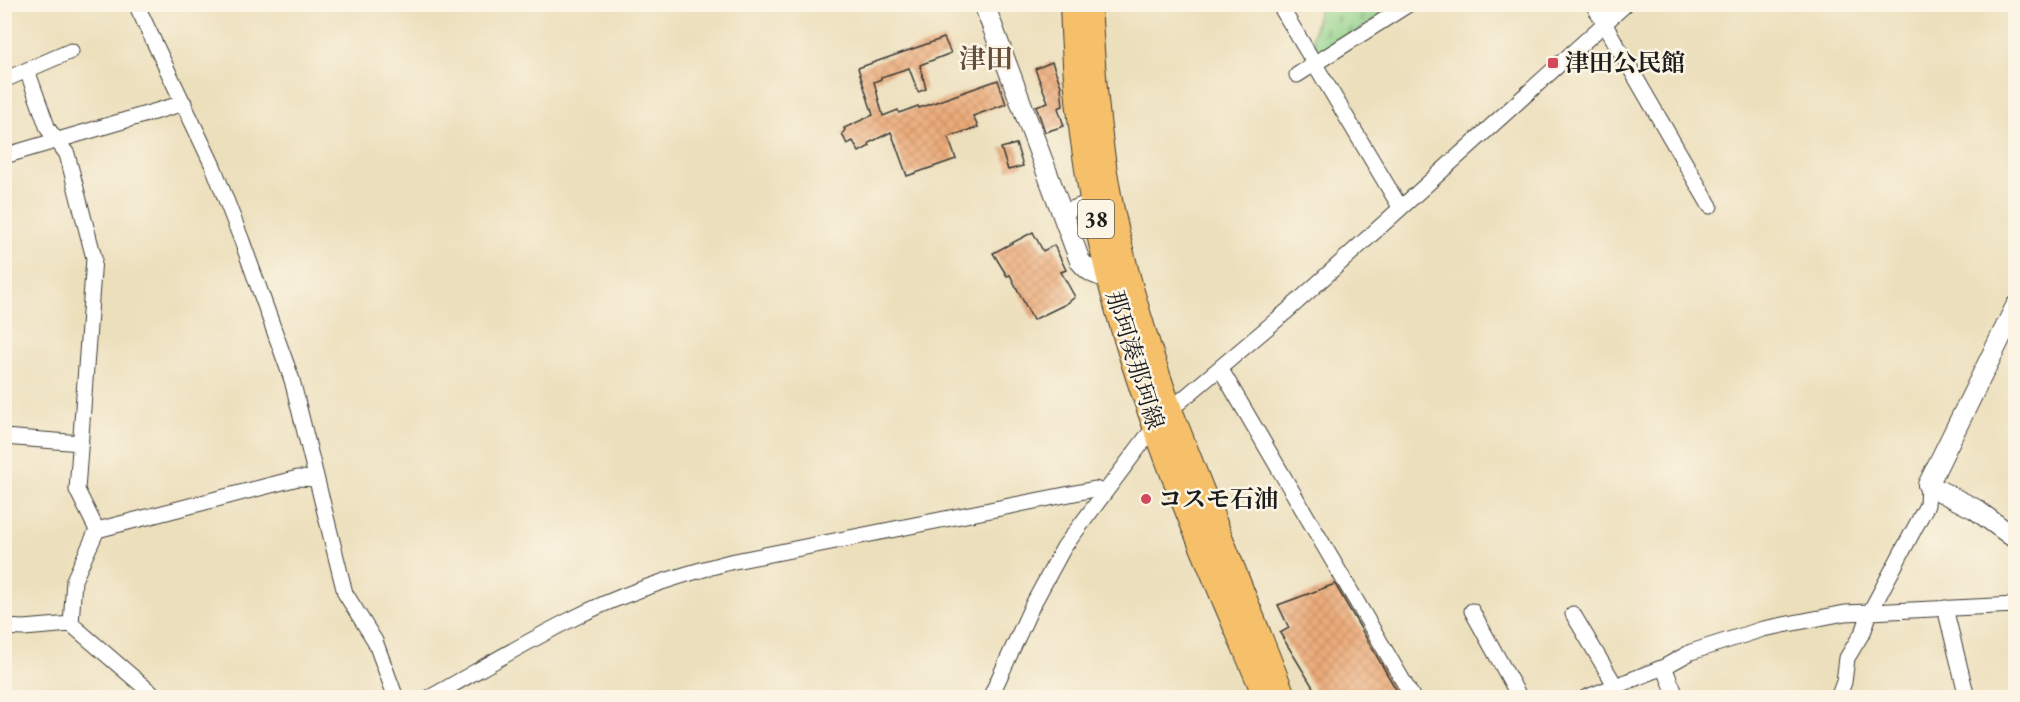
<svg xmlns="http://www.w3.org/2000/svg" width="2020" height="702" font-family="'EB Garamond','Noto Serif JP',serif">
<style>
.cemetery{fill:url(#cemetery-stones);stroke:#567652;stroke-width:1.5}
.building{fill:url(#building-cross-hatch)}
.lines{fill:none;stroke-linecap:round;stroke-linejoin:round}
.minor-casing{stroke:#3b3934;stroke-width:17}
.tertiary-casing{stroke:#3b3934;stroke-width:22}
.primary-casing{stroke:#3b3934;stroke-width:26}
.minor{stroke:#fff;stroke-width:15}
.tertiary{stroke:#fff;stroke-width:20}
.primary{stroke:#f6c06b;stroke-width:24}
.poi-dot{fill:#d1495b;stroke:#fcf5e5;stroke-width:2}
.labels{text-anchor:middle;stroke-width:5;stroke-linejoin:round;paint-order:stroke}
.shield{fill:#fcf5e5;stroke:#5f5d58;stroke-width:1.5}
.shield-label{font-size:22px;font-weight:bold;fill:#1c1c1c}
.poi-label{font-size:24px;font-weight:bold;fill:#1c1c1c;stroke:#fcf5e5;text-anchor:start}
.street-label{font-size:24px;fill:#1c1c1c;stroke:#fcf5e5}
.quarter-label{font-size:27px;font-weight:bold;fill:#644e3c;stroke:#fcf5e5}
</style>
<defs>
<pattern id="cemetery-stones" width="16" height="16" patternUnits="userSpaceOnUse" patternTransform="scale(1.5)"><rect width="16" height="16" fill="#8fd189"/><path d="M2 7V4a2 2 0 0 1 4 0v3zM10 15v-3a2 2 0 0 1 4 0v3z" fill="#7bb376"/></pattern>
<pattern id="building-cross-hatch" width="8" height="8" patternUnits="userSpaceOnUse" patternTransform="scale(1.5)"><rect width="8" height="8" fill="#ebaa78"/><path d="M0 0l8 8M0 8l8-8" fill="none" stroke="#c99267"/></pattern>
</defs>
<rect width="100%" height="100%" fill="#fcf5e5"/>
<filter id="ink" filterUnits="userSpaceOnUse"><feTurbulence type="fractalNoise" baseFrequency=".0167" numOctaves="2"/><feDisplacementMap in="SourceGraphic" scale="12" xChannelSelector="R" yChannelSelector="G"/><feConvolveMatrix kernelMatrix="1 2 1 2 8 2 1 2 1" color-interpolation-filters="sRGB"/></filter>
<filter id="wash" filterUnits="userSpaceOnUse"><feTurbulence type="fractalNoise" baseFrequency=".008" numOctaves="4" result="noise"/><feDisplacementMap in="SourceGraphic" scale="24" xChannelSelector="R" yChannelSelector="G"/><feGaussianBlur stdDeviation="1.35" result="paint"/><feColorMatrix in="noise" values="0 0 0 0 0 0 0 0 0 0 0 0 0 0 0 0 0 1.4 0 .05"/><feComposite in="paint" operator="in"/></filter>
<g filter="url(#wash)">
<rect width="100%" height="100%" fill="#ecdfbc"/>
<path class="cemetery" d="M1320,5h78l-77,50 -9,-16z"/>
<g id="blocks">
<path class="building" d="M944,38l7,15 -31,12 6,24 -8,3 -9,-24 -28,9v2l-7,3 9,34 15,-6 1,3 19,-7 1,2 79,-28 8,24 -33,12 5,11 -30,10 8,22 -49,17 -16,-44 -22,11 1,3 -11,6 -6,-11 -6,3 -5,-10 3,-4 -1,-2 29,-13 -15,-47z
M1052,62l9,24 2,20 -5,2 6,18 -19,6 -9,-26 12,-4 -13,-33z
M1016,144l7,22 -15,4 -7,-22z
M1033,232l10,19 11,-6 12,25 -5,2 14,25 -9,7 -33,16 -23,-45 -3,1 -14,-23z
M1335,584l66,114h-99l12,-9 -34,-56 9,-5 -11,-23z"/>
</g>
</g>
<g filter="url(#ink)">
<use href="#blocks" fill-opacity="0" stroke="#3b3934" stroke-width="1.5"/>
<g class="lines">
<g class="minor-casing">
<path id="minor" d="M136,4l77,162 29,75 50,139 53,213 30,48 21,57
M1279,4l121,203
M1593,4l117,202
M27,70l21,59 19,25 27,104 -17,232 20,40
M1297,75l112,-71
M4,80l67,-29
M4,156l180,-53
M1061,213l32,-12
M1220,368l193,330
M4,437l77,6
M1945,608l20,81
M1472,611l48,87
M1573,614l42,71
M71,624l3,-44 23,-50 201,-52 18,1
M4,627l20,1 47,-4 86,74
M1664,667l13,31
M429,698c47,-26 93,-54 141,-78 50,-26 106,-44 160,-58l365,-73 9,3
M990,698l42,-92 32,-59 81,-108 25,-29 116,-98 340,-308
M1585,698l79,-31 27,-15 72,-23 82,-16 25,-1 57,-107 1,-20
M1838,698l6,-16 3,-24 17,-28 6,-18 146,-7"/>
</g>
<g class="tertiary-casing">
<path id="tertiary" d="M984,4l96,257c9,11 15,14 29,16
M2016,306l-88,179 47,24 41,30"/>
</g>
<g class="primary-casing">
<path id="primary" d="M1072,4c3,113 21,227 54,335 37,123 90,241 140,359
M1089,4c4,64 8,128 20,191 14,73 36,145 61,215l114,288"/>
</g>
<use href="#minor" class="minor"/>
<use href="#tertiary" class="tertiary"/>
<use href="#primary" class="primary"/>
</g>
</g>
<g class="poi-dot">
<rect x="1547" y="57" width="12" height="12" rx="3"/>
<circle cx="1146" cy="499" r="6"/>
</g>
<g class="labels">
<rect class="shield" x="1078" y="200" width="36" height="38" rx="4.5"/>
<g class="shield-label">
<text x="1096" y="227">38</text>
</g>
<g class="poi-label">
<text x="1565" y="71">津田公民館</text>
<text x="1158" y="507">コスモ石油</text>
</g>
<g class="street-label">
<text transform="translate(1135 360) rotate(73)" y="8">那珂湊那珂線</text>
</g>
<g class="quarter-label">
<text x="986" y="68">津田</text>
</g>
</g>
<rect width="2020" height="702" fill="none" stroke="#fcf5e5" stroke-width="24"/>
</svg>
